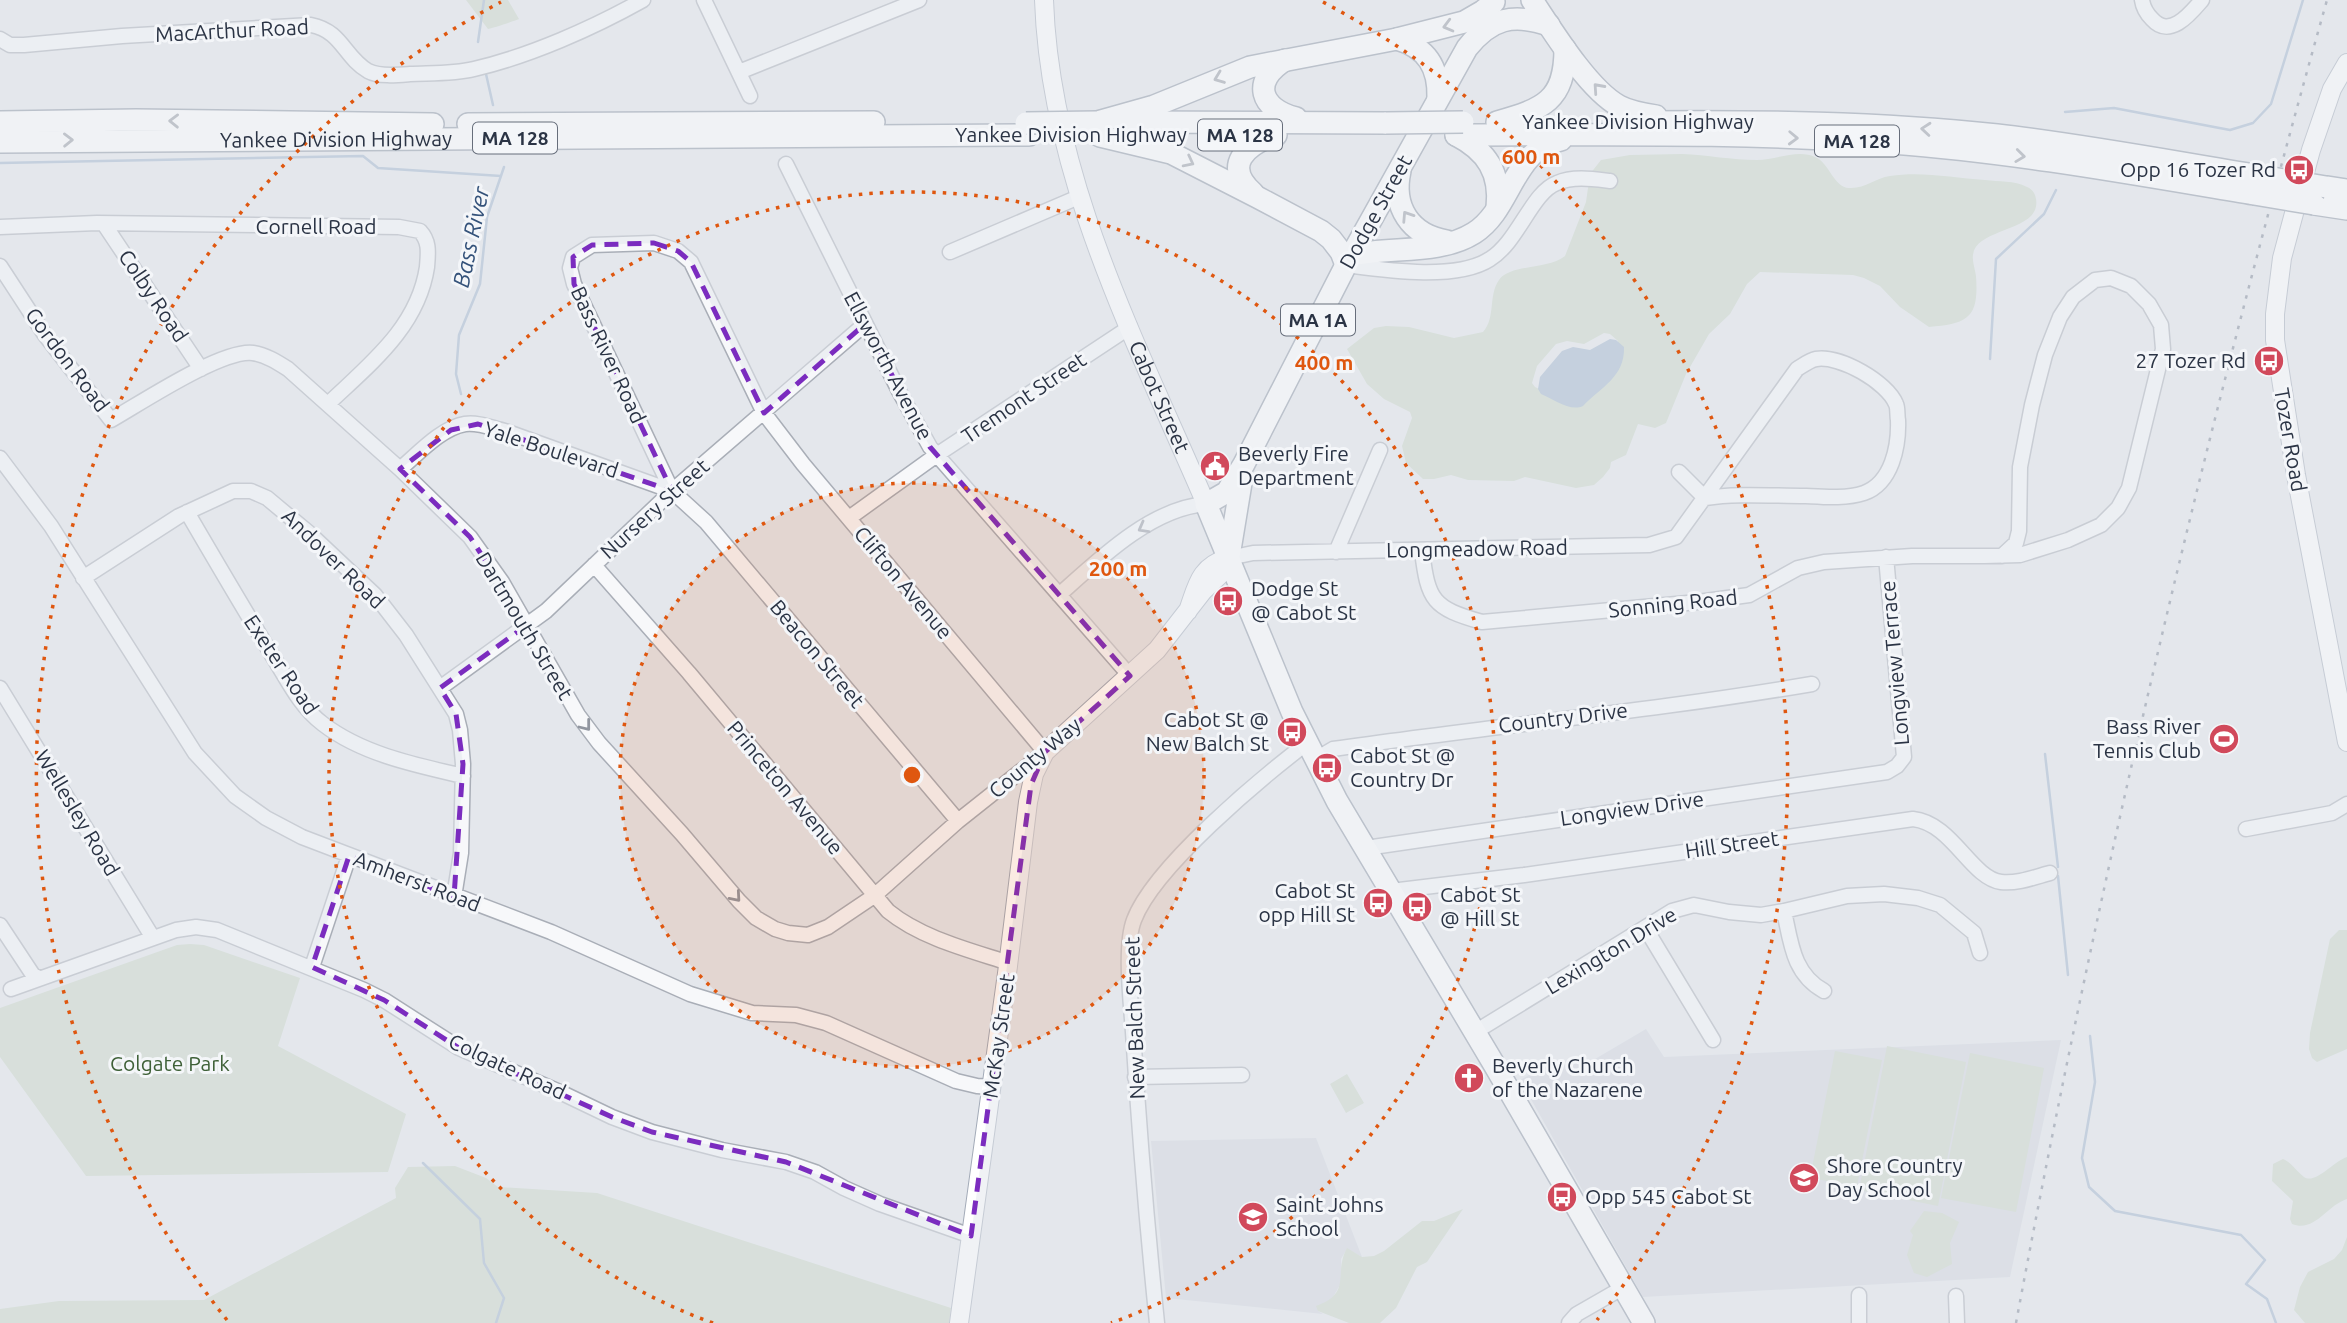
<svg xmlns="http://www.w3.org/2000/svg" width="2347" height="1323" font-family="Ubuntu,sans-serif">
<style>
.built{fill:#d2d6de}
.green{fill:#c9d6c5;fill-rule:evenodd}
.water{fill:#9fb4cc}
.lines{fill:none;stroke-linecap:round;stroke-linejoin:round}
.stream{stroke:#9fb4cc;stroke-width:2.5}
.minor-casing{stroke:#a9aeb7;stroke-width:17}
.major-casing{stroke:#a3abb8;stroke-width:20}
.highway-casing{stroke:#8b94a3;stroke-width:24}
.minor{stroke:#f7f8fa;stroke-width:14}
.major{stroke:#fff;stroke-width:18}
.highway{stroke:#fff;stroke-width:21}
.rail{stroke:#7d8696;stroke-width:2.5;stroke-dasharray:3.5 7;stroke-linecap:butt}
.highway-bridge-casing{stroke:#8b94a3;stroke-width:24;stroke-linecap:butt}
.highway-bridge{stroke:#fff;stroke-width:21}
.oneway{stroke:#959aa2}
.oneway2{stroke:#9196a0}
.marked{fill:none;stroke:#7b2cbf;stroke-width:5;stroke-dasharray:14 9;stroke-linejoin:round}
.ring{fill:none;stroke:#df570f;stroke-width:3.5;stroke-dasharray:3.5 7}
.labels{text-anchor:middle;stroke-width:6;stroke-linejoin:round;paint-order:stroke}
.shield{fill:#f4f6f9;stroke:#676e7b;stroke-width:2}
.shield-label{font-size:19px;font-weight:bold;fill:#2b3445}
.street-label{font-size:21px;fill:#2b3445;stroke:#f4f6f9}
.poi-label{font-size:21px;fill:#2b3445;stroke:#f4f6f9;text-anchor:start}
.park-label{font-size:21px;fill:#3f6138;stroke:#f4f6f9}
.water-label{font-size:23px;font-style:italic;fill:#34527a;stroke:#f4f6f9}
.centre{fill:#df570f;stroke:#f4f6f9;stroke-width:3.5}
.ring-label{font-size:21px;text-anchor:middle;font-weight:bold;fill:#df570f;stroke:#f4f6f9;stroke-width:6;stroke-linejoin:round;paint-order:stroke}
</style>
<rect width="100%" height="100%" fill="#e4e7ec"/>
<path class="built" d="M1646,1029l18,28 397,-17 -51,237 -367,20 -123,-217 26,-14 44,-4z
M1316,1138l46,119 -15,-8 -6,10 1,22 -10,18 -14,12 5,3 -157,-16 -15,-157z"/>
<path class="green" d="M466,0h42l11,19c-2,1 -28,10 -31,10z
M1682,154c25,1 50,6 75,6 18,0 41,-11 58,-3 14,5 19,31 34,31 16,1 26,-10 41,-12 32,-5 63,2 95,4 14,2 29,0 42,7 5,2 8,6 9,12 6,33 -60,28 -63,56 -1,6 2,14 3,21 3,41 -7,48 -47,51l-29,-20 -20,-21 -16,-8 -11,-3 -93,-3 -13,12 -17,30 -21,20 -23,40 -20,49 -11,5 -17,-4 -12,31 -15,7 -1,6 -7,9 -9,8 -18,3 -51,-11 -11,4 -46,-1 -17,-5 -17,4h-11l-17,-16 -4,-17 10,-28 -2,-6 -26,-13 -17,-15 -20,-35 27,-21 12,-2 23,1 45,11 29,-6c13,-14 5,-37 16,-52 11,-16 48,-10 66,-24l21,-54 4,-28 11,-14 29,-5zM1604,333l6,1 8,7v12l-52,49 -31,-15 -3,-4 5,-17 19,-22 11,-3 17,3z
M2339,930h8v119l-30,13 -5,-4 -3,-9 1,-16 20,-94z
M190,944l14,1 96,33 -22,68 128,68 -18,58 -302,4 -86,-119v-49l177,-63z
M1887,1046l79,16 -28,144 -79,-16z
M1835,1051l47,9 -25,126 -47,-8z
M1970,1053l74,15 -28,144 -75,-14z
M1347,1074l17,29 -18,10 -16,-29z
M2347,1157v42c-20,6 -32,34 -55,25l-2,-5 3,-18 -21,-20 1,-17 10,-5c9,4 14,13 21,18 11,8 30,-16 43,-20z
M455,1166l31,12 12,9 99,6 354,115 -2,15h-949v-14l59,-8 145,-1 192,-102 -1,-10 13,-21z
M1463,1209l-36,53 -10,5 -21,41 -16,15h-31l-31,-12 -2,-5c37,-13 17,-33 31,-58l15,9 12,-1 10,-5 38,-30h12z
M1924,1211l18,2 17,9 -9,21 2,21 -25,13 -13,-4 -7,-18 6,-20 -3,-4z
M2347,1237v86h-42l-11,-13 6,-23 8,-15 26,-13 8,-9z"/>
<path class="water" d="M1610,339l6,1 8,7c1,30 -23,40 -41,59 -13,6 -30,-7 -42,-12l-3,-5 2,-12 22,-26 11,-4 17,3z"/>
<g class="lines">
<path class="stream" d="M478,42l6,-42
M486,74l7,31
M2065,112l49,-4 116,22 23,-7 18,-19 32,-104
M0,163l363,-7 15,12 123,8
M1990,359l6,-100 48,-45 12,-24
M461,394l-5,-20 3,-39 21,-51 7,-67 17,-50
M2045,754l13,113
M2058,876l10,99
M2090,1036l5,46 -13,76 7,29 26,24 126,24 24,25 -19,24 21,15 9,24
M423,1163l57,56 4,44 20,35 -8,25"/>
<g class="minor-casing">
<path id="minor" d="M704,0l46,96
M2142,0c1,7 5,14 10,19 18,20 38,-5 50,-19
M0,39l10,6h14l98,-9 189,-11c31,6 33,32 57,46 11,6 30,4 42,3 21,-1 44,0 64,-5 56,-13 119,-41 169,-69
M739,72l180,-72
M786,164l113,227 31,56 200,229
M104,224l97,145
M0,227l97,-4 302,4 21,4c10,11 8,22 7,36 -9,60 -57,97 -98,136
M950,252l131,-56
M1346,265c38,5 110,16 144,-6 28,-17 42,-67 67,-76 16,-7 36,-4 53,-2
M0,266l45,69 66,85c30,-17 111,-71 142,-67 13,2 24,9 35,16l112,100 70,68 32,45 76,133 21,28 83,91 57,67 17,17 19,11 13,4 20,2 20,-8 46,-31 84,-75 87,-69 -242,-288 -39,-51 -73,-151 -13,-11 -24,-8 -62,2 -19,12 -3,11 4,16 98,207 34,31 252,299
M0,458l51,68 144,227 40,43 31,22 36,19 249,95 139,62 62,19 44,2 30,8 130,58 21,5 15,1
M400,469c18,-15 41,-41 65,-45 13,-2 27,4 40,7l167,60
M1679,472l26,26
M187,512c28,48 56,96 85,143 15,24 28,52 51,69 39,30 92,41 140,52
M849,518l89,-64 192,-127
M1422,551c6,50 11,57 60,71l216,-20 51,-7 49,-27 26,-6 88,-6h72l36,-1 48,-15 33,-15 17,-17 11,-20 34,-139 -2,-24 -12,-21 -18,-18 -20,-8 -16,2 -22,17 -13,20 -15,38 -13,50 -12,62 -1,64 -3,12 -14,13
M1336,552l44,-102
M1229,558l24,-5 396,-8 27,-8 121,-168c5,-3 13,-9 19,-10 24,-4 71,23 80,45 2,4 1,12 2,16 1,26 -6,63 -34,73 -18,6 -40,4 -58,3 -34,0 -68,-3 -101,2
M594,565l95,108 199,238c33,27 81,39 121,52
M83,578l96,-62 54,-25h18l16,7 42,35 66,62 31,40 50,79 4,16 3,34 -2,89 -7,44
M1059,595c39,-35 92,-87 147,-91
M0,688l153,250
M440,688l106,-77 126,-120 193,-167
M1316,759l17,-10c160,-23 320,-38 479,-65
M2246,829l86,-16 15,-9
M1366,848l521,-76 10,-6 7,-9 -18,-200
M1391,891l133,-16 389,-56c39,4 58,59 88,63 16,2 34,-5 49,-9
M1784,911c7,32 9,63 40,80
M0,925l33,50 6,3
M1646,929l67,111
M312,967l37,-111
M11,989l165,-59 20,-3 21,3 147,60 20,10 75,48 103,45 50,24 40,15 70,18 64,12 29,10 29,16 36,16 91,32
M1475,1032l197,-121 22,-6 35,7 32,3 23,-4 63,-15 37,-2 34,4 22,7 34,28 6,20
M1135,1077l107,-2
M1859,1295v28
M1956,1296l1,27
M1157,1323c-10,-97 -18,-194 -24,-291 -2,-29 -9,-86 1,-112 20,-53 127,-142 173,-177
M1569,1323l8,-9 47,-27"/>
</g>
<g class="major-casing">
<g id="major">
<path id="s1" d="M1044,0c6,179 93,343 162,504"/>
<path d="M2347,63l-15,26 -21,61 -29,108 -7,56v26l21,135 51,267"/>
<path d="M959,1323l49,-357 20,-164 6,-28 11,-22 112,-102 46,-59 21,-20 5,-13c-30,8 -32,28 -41,53"/>
</g>
</g>
<g class="highway-casing">
<g id="highway">
<path d="M1532,0c20,30 56,89 87,106 11,6 24,8 37,10"/>
<path d="M1549,25c-36,-12 -58,-7 -82,23l-121,217 -102,199 -17,28 -21,12 86,208 45,89 158,265 149,257"/>
<path d="M1397,39c30,9 42,28 41,59"/>
<path d="M1285,60c-34,21 -25,49 11,58"/>
<path d="M0,122l136,-2 297,4"/>
<path d="M1097,122l57,-16 96,-39 147,-28 67,-17 19,-11 11,-9"/>
<path d="M1124,122l262,1"/>
<path d="M1497,122c46,-13 68,-21 68,-73"/>
<path d="M1640,122c119,-1 238,0 357,13 88,10 176,27 263,41"/>
<path d="M468,124l406,-2"/>
<path d="M1456,135c144,0 291,-3 435,8 123,9 243,31 363,51"/>
<path d="M1456,135c31,16 45,38 41,73"/>
<path d="M1100,136l71,17 86,44 64,34 10,8 10,13 5,13"/>
<path id="s2" d="M0,142l1029,-7"/>
<path d="M1400,171c-8,36 10,64 47,70"/>
<path d="M2326,187l21,3"/>
<path d="M1253,193c-31,-27 -7,-49 23,-58"/>
<path d="M2314,204l33,5"/>
<path d="M1352,255c39,-9 87,0 122,-22 38,-24 38,-84 87,-93"/>
<path d="M1229,556l13,-79"/>
</g>
</g>
<use href="#minor" class="minor"/>
<use href="#major" class="major"/>
<use href="#highway" class="highway"/>
<path class="rail" d="M2016,1323c83,-445 188,-887 311,-1323"/>
<g class="highway-bridge-casing">
<path id="highway-bridge" d="M1026,123l71,-1
M1386,123l77,-1
M2260,176l66,11
M2254,194l60,10"/>
</g>
<use href="#highway-bridge" class="highway-bridge"/>
</g>
<defs><path id="oneway-chevron" d="M-2-3.5L2.5 0L-2 3.5" fill="none" stroke-width="1.6" stroke-linecap="round" stroke-linejoin="round" transform="scale(1.75)"/></defs>
<g class="oneway">
<use href="#oneway-chevron" transform="translate(1448 26) rotate(165)"/>
<use href="#oneway-chevron" transform="translate(1219 78) rotate(159)"/>
<use href="#oneway-chevron" transform="translate(1598 88) rotate(-132)"/>
<use href="#oneway-chevron" transform="translate(174 121) rotate(-179)"/>
<use href="#oneway-chevron" transform="translate(1926 129) rotate(-175)"/>
<use href="#oneway-chevron" transform="translate(1793 138) rotate(2)"/>
<use href="#oneway-chevron" transform="translate(68 140) rotate(-1)"/>
<use href="#oneway-chevron" transform="translate(2020 156) rotate(7)"/>
<use href="#oneway-chevron" transform="translate(1189 162) rotate(27)"/>
<use href="#oneway-chevron" transform="translate(1407 216) rotate(-123)"/>
</g>
<g class="oneway2">
<use href="#oneway-chevron" transform="translate(1143 528) rotate(151)"/>
<use href="#oneway-chevron" transform="translate(586 726) rotate(52)"/>
<use href="#oneway-chevron" transform="translate(736 897) rotate(49)"/>
</g>
<path d="M0 0H2347V1323H0ZM654,243l24,8 13,11 73,151 101,-89 65,123 200,229 -85,76 -14,33 -60,451 -185,-74 -134,-30 -40,-15 -153,-69 -75,-48 -72,-33 37,-111 105,41 9,-133 -7,-50 -16,-26 87,-63 -57,-88 -70,-68 51,-39 27,-6 194,67 -98,-207 -1,-27 19,-12z" fill="#e4e7ec" fill-opacity=".55" fill-rule="evenodd"/>
<path class="marked" d="M654,243l24,8 13,11 73,151 101,-89 65,123 200,229 -85,76 -14,33 -60,451 -185,-74 -134,-30 -40,-15 -153,-69 -75,-48 -72,-33 37,-111 105,41 9,-133 -7,-50 -16,-26 87,-63 -57,-88 -70,-68 51,-39 27,-6 194,67 -98,-207 -1,-27 19,-12z"/>
<circle cx="912" cy="775" r="292" fill="#df570f" fill-opacity=".12"/>
<g class="ring">
<circle cx="912" cy="775" r="292"/>
<path d="M713 1323A583 583 0 1 1 1111 1323"/>
<path d="M227 1320A875 875 0 0 1 501 2M1323 2A875 875 0 0 1 1597 1320"/>
</g>
<defs>
<g id="bus-disc" transform="scale(1.575)"><circle r="9.5" fill="#d1495b" stroke="#f4f6f9"/><path d="M-5-6H5V4H4V6H2V4H-2V6H-4V4H-5ZM-3.5-4V0h7V-4ZM-3.5 1.2v1.5H-2V1.2ZM2 1.2v1.5H3.5V1.2Z" fill="#fff"/></g>
<g id="civic-disc" transform="scale(1.575)"><circle r="9.5" fill="#d1495b" stroke="#f4f6f9"/><path d="M-.6-6.5H3V-4.5H.6V-3L4-1V1h2V6H-6V1h2V-1L-.6-3ZM-1.2 2.5V6h2.4V2.5Z" fill="#fff"/></g>
<g id="stadium-disc" transform="scale(1.575)"><circle r="9.5" fill="#d1495b" stroke="#f4f6f9"/><path d="M0-5a6.5 5 0 1 0 0 10a6.5 5 0 1 0 0-10ZM-3.5-1.8h7v3.6h-7Z" fill="#fff"/></g>
<g id="church-disc" transform="scale(1.575)"><circle r="9.5" fill="#d1495b" stroke="#f4f6f9"/><path d="M-1.2-6h2.4v3.5h3.3v2.4h-3.3V6h-2.4V-.1h-3.3v-2.4h3.3Z" fill="#fff"/></g>
<g id="school-disc" transform="scale(1.575)"><circle r="9.5" fill="#d1495b" stroke="#f4f6f9"/><path d="M0-5L7-2L0 1L-7-2ZM-4 1L0 2.5L4 1V4Q0 6-4 4Z" fill="#fff"/></g>
</defs>
<g fill-rule="evenodd">
<use href="#bus-disc" x="2299" y="170"/>
<use href="#bus-disc" x="2269" y="361"/>
<use href="#civic-disc" x="1215" y="466"/>
<use href="#bus-disc" x="1228" y="601"/>
<use href="#bus-disc" x="1292" y="732"/>
<use href="#stadium-disc" x="2224" y="739"/>
<use href="#bus-disc" x="1327" y="768"/>
<use href="#bus-disc" x="1378" y="903"/>
<use href="#bus-disc" x="1417" y="907"/>
<use href="#church-disc" x="1469" y="1078"/>
<use href="#school-disc" x="1804" y="1178"/>
<use href="#bus-disc" x="1562" y="1197"/>
<use href="#school-disc" x="1253" y="1217"/>
</g>
<g class="labels">
<g class="shield">
<rect x="1198" y="119.5" width="84" height="31" rx="5"/>
<rect x="473" y="122.5" width="84" height="31" rx="5"/>
<rect x="1815" y="125.5" width="84" height="31" rx="5"/>
<rect x="1281" y="304.5" width="74" height="31" rx="5"/>
</g>
<g class="shield-label">
<text x="1240" y="142">MA 128</text>
<text x="515" y="145">MA 128</text>
<text x="1857" y="148">MA 128</text>
<text x="1318" y="327">MA 1A</text>
</g>
<g class="street-label">
<text transform="translate(232 31) rotate(-3)" y="7">MacArthur Road</text>
<text x="1638" y="129">Yankee Division Highway</text>
<text x="1071" y="142">Yankee Division Highway</text>
<text dy="7" stroke="none"><textPath href="#s2" startOffset="336">Yankee Division Highway</textPath></text>
<text transform="translate(1376 212) rotate(-61)" y="7">Dodge Street</text>
<text x="316" y="234">Cornell Road</text>
<text transform="translate(153 296) rotate(56)" y="7">Colby Road</text>
<text transform="translate(608 355) rotate(65)" y="7">Bass River Road</text>
<text transform="translate(67 360) rotate(53)" y="7">Gordon Road</text>
<text transform="translate(888 366) rotate(62)" y="7">Ellsworth Avenue</text>
<text dy="7" stroke="none"><textPath href="#s1" startOffset="416">Cabot Street</textPath></text>
<text transform="translate(1024 398) rotate(-34)" y="7">Tremont Street</text>
<text transform="translate(2290 440) rotate(80)" y="7">Tozer Road</text>
<text transform="translate(551 450) rotate(18)" y="7">Yale Boulevard</text>
<text transform="translate(655 509) rotate(-42)" y="7">Nursery Street</text>
<text transform="translate(1477 549) rotate(-1)" y="7">Longmeadow Road</text>
<text transform="translate(333 559) rotate(44)" y="7">Andover Road</text>
<text transform="translate(903 583) rotate(50)" y="7">Clifton Avenue</text>
<text transform="translate(1673 604) rotate(-6)" y="7">Sonning Road</text>
<text transform="translate(524 626) rotate(59)" y="7">Dartmouth Street</text>
<text transform="translate(817 654) rotate(50)" y="7">Beacon Street</text>
<text transform="translate(1895 663) rotate(-95)" y="7">Longview Terrace</text>
<text transform="translate(281 665) rotate(56)" y="7">Exeter Road</text>
<text transform="translate(1563 718) rotate(-7)" y="7">Country Drive</text>
<text transform="translate(1035 758) rotate(-40)" y="7">County Way</text>
<text transform="translate(785 788) rotate(50)" y="7">Princeton Avenue</text>
<text transform="translate(1632 809) rotate(-8)" y="7">Longview Drive</text>
<text transform="translate(77 813) rotate(59)" y="7">Wellesley Road</text>
<text transform="translate(1732 845) rotate(-8)" y="7">Hill Street</text>
<text transform="translate(417 882) rotate(21)" y="7">Amherst Road</text>
<text transform="translate(1611 951) rotate(-31)" y="7">Lexington Drive</text>
<text transform="translate(1135 1018) rotate(-92)" y="7">New Balch Street</text>
<text transform="translate(999 1036) rotate(-82)" y="7">McKay Street</text>
<text transform="translate(507 1067) rotate(25)" y="7">Colgate Road</text>
</g>
<g class="poi-label">
<text x="2276" y="177" text-anchor="end">Opp 16 Tozer Rd</text>
<text x="2246" y="368" text-anchor="end">27 Tozer Rd</text>
<text x="1238" y="461">Beverly Fire<tspan x="1238" dy="24">Department</tspan></text>
<text x="1251" y="596">Dodge St<tspan x="1251" dy="24">@ Cabot St</tspan></text>
<text x="1269" y="727" text-anchor="end">Cabot St @<tspan x="1269" dy="24">New Balch St</tspan></text>
<text x="2201" y="734" text-anchor="end">Bass River<tspan x="2201" dy="24">Tennis Club</tspan></text>
<text x="1350" y="763">Cabot St @<tspan x="1350" dy="24">Country Dr</tspan></text>
<text x="1355" y="898" text-anchor="end">Cabot St<tspan x="1355" dy="24">opp Hill St</tspan></text>
<text x="1440" y="902">Cabot St<tspan x="1440" dy="24">@ Hill St</tspan></text>
<text x="1492" y="1073">Beverly Church<tspan x="1492" dy="24">of the Nazarene</tspan></text>
<text x="1827" y="1173">Shore Country<tspan x="1827" dy="24">Day School</tspan></text>
<text x="1585" y="1204">Opp 545 Cabot St</text>
<text x="1276" y="1212">Saint Johns<tspan x="1276" dy="24">School</tspan></text>
</g>
<g class="park-label">
<text x="170" y="1071">Colgate Park</text>
</g>
<g class="water-label">
<text transform="translate(471 237) rotate(-78)" y="8">Bass River</text>
</g>
</g>
<circle cx="912" cy="775" r="10" class="centre"/>
<g class="ring-label">
<text x="1531" y="164">600 m</text>
<text x="1324" y="370">400 m</text>
<text x="1118" y="576">200 m</text>
</g>
</svg>
